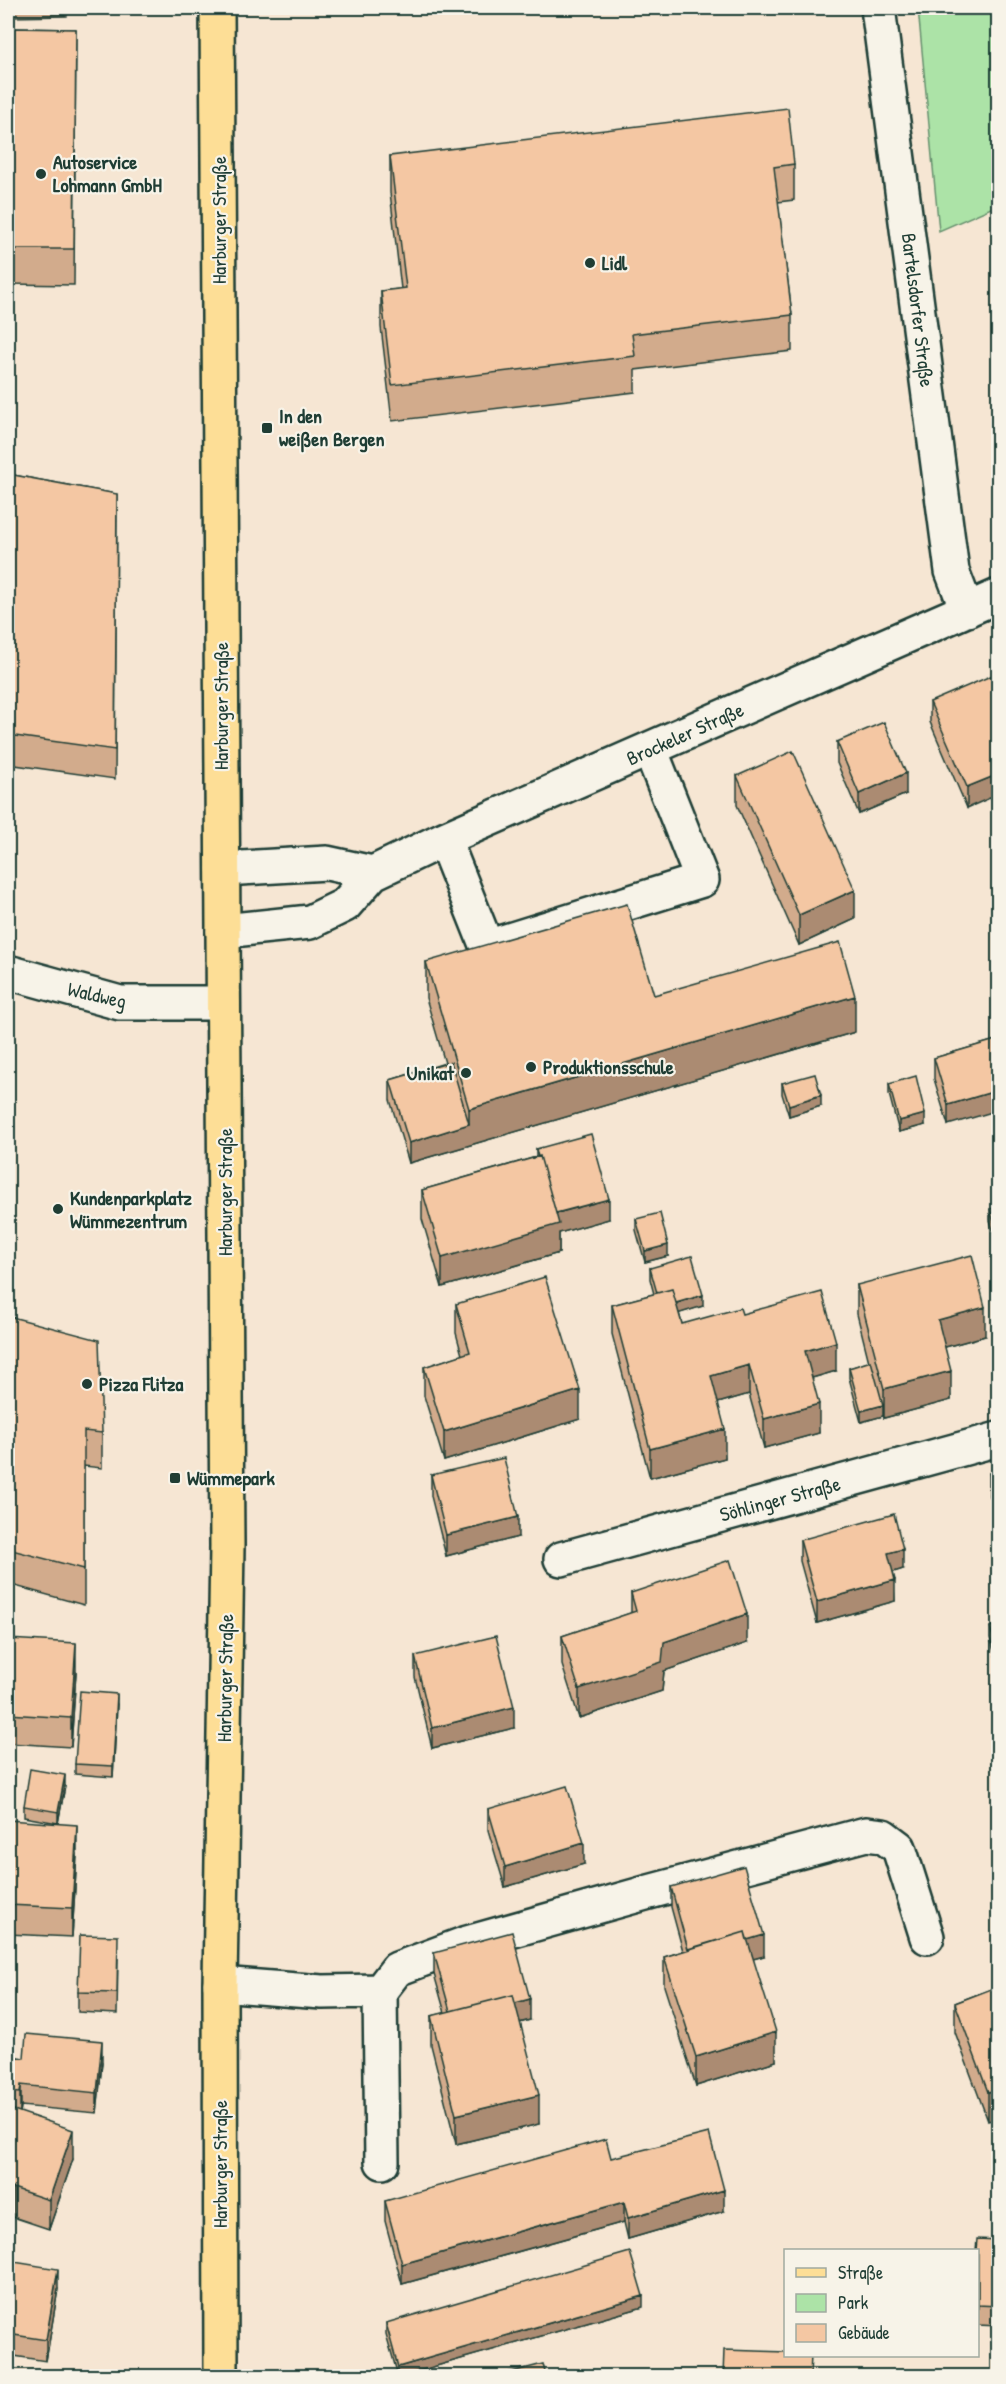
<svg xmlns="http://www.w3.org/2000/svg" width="1006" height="2384" font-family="'Patrick Hand',sans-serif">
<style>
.green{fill:#ace3a7;stroke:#66906e;stroke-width:1.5}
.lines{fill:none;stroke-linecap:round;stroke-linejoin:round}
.minor-casing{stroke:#1f3d34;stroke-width:38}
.major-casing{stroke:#1f3d34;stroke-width:38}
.minor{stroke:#f7f3e8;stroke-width:33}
.major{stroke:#fdde96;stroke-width:33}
.wall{fill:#d2ab8c;stroke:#1f3d34;stroke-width:1.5}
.shaded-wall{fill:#ab8b72;stroke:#1f3d34;stroke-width:1.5}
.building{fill:#f4c7a3;stroke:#1f3d34;stroke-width:1.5}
.poi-dot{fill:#1f3d34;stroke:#f7f3e8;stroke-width:2}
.labels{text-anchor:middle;stroke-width:4.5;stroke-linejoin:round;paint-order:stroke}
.poi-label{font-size:20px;font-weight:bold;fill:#1f3d34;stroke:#f7f3e8;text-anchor:start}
.street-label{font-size:20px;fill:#1f3d34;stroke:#f7f3e8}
</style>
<rect width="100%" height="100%" fill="#f6e6d3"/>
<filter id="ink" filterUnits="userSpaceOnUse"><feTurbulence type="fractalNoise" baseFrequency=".0167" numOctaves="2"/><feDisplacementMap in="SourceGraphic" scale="12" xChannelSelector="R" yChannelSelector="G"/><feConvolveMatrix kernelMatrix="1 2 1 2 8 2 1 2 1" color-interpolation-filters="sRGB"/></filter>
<g filter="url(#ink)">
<path class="green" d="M918,8h80v197l-59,26z"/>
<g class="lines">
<g class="minor-casing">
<path id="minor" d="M878,8l74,563 15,39
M444,839l43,108 215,-67 -52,-131
M223,869l104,-6 46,10
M223,931l87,-9 35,-17 28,-32 71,-34 554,-243
M8,972l112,31h103
M561,1559l437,-120
M220,1984l102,8 58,-1 2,171
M380,1991l17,-22 67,-25 185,-52 217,-58 17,2 16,12 28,89"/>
</g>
<g class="major-casing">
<path id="major" d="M217,8l10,1538 -7,438 1,392"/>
</g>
<use href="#minor" class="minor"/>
<use href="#major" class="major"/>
</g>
<path class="wall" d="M8,8h59v8l-59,1z
M8,28l68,1 -2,256 -66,-1z
M390,156l404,8v36l-16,2 14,113v36l-157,19v22l-243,29 -11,-94v-36l20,-2 -11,-97z
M8,474l109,20 -2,285 -107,-15z
M999,687l-32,121 -37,-86v-20z
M837,742l69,52 -47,20 -22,-51z
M737,776l118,143 -56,26 -62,-140z
M426,962l228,33 201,37 -446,131 -19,-63v-20l55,-17 -19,-65z
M999,1039l-51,86 -14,-46v-21z
M782,1083l39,23 -32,10 -7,-22z
M889,1084l36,41 -26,7 -10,-38z
M536,1149l73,70 -50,14v20l-117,34 -20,-68v-29l114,-33z
M999,1158v30l-6,-18v-11z
M999,1207l-1,41 -8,-28v-11z
M636,1219l32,37 -23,6 -9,-32z
M650,1268l53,38 -24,7 3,11 60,-10 94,57 -24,7 7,55 -55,15 -15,-54 -21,6 -10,3 7,55 -75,20 -38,-144v-29l42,-11 -4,-15z
M857,1285l128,51 -40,11 6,53 -67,18 -1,-4v2l-22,6 -12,-44v-10l20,-6 -12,-48z
M456,1304l124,115 -136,42 -20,-65v-29l38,-12 -6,-22z
M8,1316l94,117v35l-18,-2v139l-76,-21z
M999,1470v52l-10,-29v-20z
M431,1475l87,62 -72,19 -15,-60z
M800,1540l103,29 -10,3 2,29 -78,22 -17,-62z
M631,1593l116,50 -83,28 -2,20 -83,27 -17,-53v-29l69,-23z
M999,1624v43l-9,-29v-11z
M8,1639l68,33 -5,75 -63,-4z
M415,1656l99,72 -82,20 -17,-71z
M117,1705l-4,72 -38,-3v-10z
M65,1786l-7,37 -34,-6v-11z
M488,1809l96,55 -79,23 -17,-57z
M8,1820l69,34 -5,83 -64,-3z
M671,1887l93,69 -11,3 23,102 -80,25 -32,-100v-29l19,-6 -12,-44z
M434,1953l96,67 -10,3 19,101 -83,20 -25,-99v-29l14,-3 -11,-39z
M118,1957l-1,57 -39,-2v-20z
M999,1986l-11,135 -33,-89v-29z
M8,2056l16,2 78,4 -5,51 -76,-7 -1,6 53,47 -24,70 -36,-12 -5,15z
M611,2158l113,53 -96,28 -4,-17 -222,62 -17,-63v-20z
M999,2240v86l-21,-1v-75z
M8,2261l50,28 -12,72 -38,-6z
M643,2307l-242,69h-3l-12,-42v-11z"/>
<path class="shaded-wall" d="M906,773v21l-47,20v-20z
M999,774v20l-32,14v-21z
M855,890v29l-56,26v-30z
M855,996v36l-446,131v-20l60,-19v-15z
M999,1090v20l-51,15v-20z
M821,1095v11l-32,10v-11z
M925,1114v11l-26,7v-11z
M609,1199v20l-50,14v20l-117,34v-29l112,-44z
M668,1245v11l-23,6v-11z
M703,1295v11l-42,13v-11z
M985,1307v29l-47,13v-29z
M836,1342v29l-31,9v-29z
M749,1365v29l-38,11v-29z
M951,1371v29l-67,18v-29z
M580,1390v29l-136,42v-29z
M819,1404v29l-55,15v-29z
M883,1405v11l-22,6v-11z
M725,1429v29l-75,20v-29z
M518,1517v20l-72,19v-21z
M903,1549v20l-15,5v-21z
M895,1580v21l-78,22v-21z
M747,1614v29l-83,28 -2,20 -83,27v-29l85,-47z
M76,1643v29l-5,75v-29z
M117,1694v11l-4,72v-11z
M514,1707v21l-82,20v-20z
M65,1775v11l-7,37v-11z
M77,1825v29l-5,83v-29z
M584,1843v21l-79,23v-20z
M764,1935v21l-74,20v-20z
M530,1999v21l-78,21v-21z
M776,2032v29l-80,25v-29z
M102,2041v21l-5,51v-20z
M21,2085v21l-1,8v-21z
M999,2089v29l-11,3v-29z
M539,2095v29l-83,20v-29z
M73,2130v29l-24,70v-29z
M13,2188v29l-5,15v-29z
M724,2190v21l-96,28v-21z
M624,2202v20l-222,62v-20z
M58,2269v20l-12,72v-21z
M643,2296v11l-242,69h-3v-9z"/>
<path class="building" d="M8,28l68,1 -2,220h-66z
M788,108l6,56 -20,3 18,148 -160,19 3,22 -243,29 -11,-94 25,-3 -16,-132z
M8,474l109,20 -2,256 -107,-15z
M993,675l6,12v87l-32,13 -37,-85z
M884,722l22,51 -47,21 -22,-52z
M793,751l62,139 -56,25 -62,-139z
M627,904l27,91 186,-53 15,54 -386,113 -43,-147z
M999,1039v51l-51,15 -14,-47z
M451,1062l18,62 -60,19 -19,-63z
M815,1074l6,21 -32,10 -7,-22z
M916,1076l9,38 -26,7 -10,-37z
M591,1134l18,65 -53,14 -16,-57 -2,1 -2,-8z
M540,1156l19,68 -117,34 -20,-68z
M999,1158v20l-6,-19z
M999,1207v30h-1l-8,-28z
M660,1213l8,32 -23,6 -9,-32z
M972,1255l13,52 -47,13 13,51 -67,18 -27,-104z
M692,1256l11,39 -27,8 -4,-14 -15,4 -7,-25z
M545,1277l35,113 -136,42 -20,-65 46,-15 -14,-48z
M672,1289l10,35 58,-16 2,6 80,-22 14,50 -31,9 14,53 -55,15 -15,-54 -21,6 -17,5 14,53 -75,20 -38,-144z
M8,1316l91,24 3,93 -18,-2v138l-76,-20z
M871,1361l12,44 -22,6 -12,-43z
M504,1458l14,59 -72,18 -15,-60z
M999,1470v31l-10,-28z
M894,1514l9,35 -15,4 7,27 -78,22 -17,-62z
M730,1560l17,54 -83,28 -2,20 -83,27 -17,-53 74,-25 -5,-18z
M999,1624v33l-9,-30z
M496,1636l18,71 -82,21 -17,-72z
M8,1639l68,4 -5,75 -63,-4z
M80,1691l37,3 -4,72 -38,-2z
M30,1769l35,6 -7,37 -34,-6z
M567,1786l17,57 -79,24 -17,-58z
M8,1820l69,5 -5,83 -64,-3z
M744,1866l20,69 -17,5 -2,-8 -57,17 -17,-62z
M512,1932l18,67 -15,4 -2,-8 -63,16 -16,-58z
M745,1932l31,100 -80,25 -32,-100z
M80,1935l38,1 -1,57 -39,-1z
M999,1986v103l-11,3 -33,-89z
M513,1995l26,100 -83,20 -25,-99z
M26,2034l76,7 -5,52 -76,-8 -1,8 -12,-1v-36l16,2z
M8,2108l65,22 -24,70 -36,-12 -5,15z
M709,2133l15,57 -96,28 -4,-16 -222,62 -17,-63 221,-62 5,19z
M977,2239l22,1v66l-21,-1v-55h-2z
M630,2252l13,44 -245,71 -12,-44z
M8,2261l50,8 -12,71 -38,-6z
M724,2350l62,2v3h25l-1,21h-87z
M543,2364l3,12h-50z"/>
</g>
<g class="poi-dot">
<circle cx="41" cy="174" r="6"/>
<circle cx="590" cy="263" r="6"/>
<rect x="261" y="422" width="12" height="12" rx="3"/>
<circle cx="531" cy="1067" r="6"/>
<circle cx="466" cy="1073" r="6"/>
<circle cx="58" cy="1209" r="6"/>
<circle cx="87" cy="1384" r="6"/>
<rect x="169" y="1472" width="12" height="12" rx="3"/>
</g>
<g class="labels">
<g class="poi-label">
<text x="53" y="169">Autoservice<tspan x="53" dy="23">Lohmann GmbH</tspan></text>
<text x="602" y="270">Lidl</text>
<text x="279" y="423">In den<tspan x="279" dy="23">weißen Bergen</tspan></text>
<text x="543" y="1074">Produktionsschule</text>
<text x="454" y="1080" text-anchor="end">Unikat</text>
<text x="70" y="1205">Kundenparkplatz<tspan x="70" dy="23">Wümmezentrum</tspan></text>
<text x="99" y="1391">Pizza Flitza</text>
<text x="187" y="1485">Wümmepark</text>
</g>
<g class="street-label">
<text transform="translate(219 220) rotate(-90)" y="7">Harburger Straße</text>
<text transform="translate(918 310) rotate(83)" y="7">Bartelsdorfer Straße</text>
<text transform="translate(221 706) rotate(-90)" y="7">Harburger Straße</text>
<text transform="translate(685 734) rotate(-24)" y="7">Brockeler Straße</text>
<text transform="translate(97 995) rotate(13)" y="7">Waldweg</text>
<text transform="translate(225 1192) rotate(-90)" y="7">Harburger Straße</text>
<text transform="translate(780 1499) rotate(-15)" y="7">Söhlinger Straße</text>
<text transform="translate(225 1678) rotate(-89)" y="7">Harburger Straße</text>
<text transform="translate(220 2164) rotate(-90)" y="7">Harburger Straße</text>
</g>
</g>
<rect width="1006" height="2384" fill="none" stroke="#f7f3e8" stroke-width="30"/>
<rect x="15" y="15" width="976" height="2354" fill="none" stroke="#1f3d34" stroke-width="2" filter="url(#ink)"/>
<rect x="784" y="2249" width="195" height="108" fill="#f7f3e8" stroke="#a1aaa0" stroke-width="1.5"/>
<rect x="796" y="2268" width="30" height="9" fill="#fdde96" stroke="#a1aaa0" stroke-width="1.5"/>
<text x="838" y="2279" font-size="18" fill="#1f3d34">Straße</text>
<rect x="796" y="2294" width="30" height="18" fill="#ace3a7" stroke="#a1aaa0" stroke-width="1.5"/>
<text x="838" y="2309" font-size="18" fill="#1f3d34">Park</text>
<rect x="796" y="2324" width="30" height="18" fill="#f4c7a3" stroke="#a1aaa0" stroke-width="1.5"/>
<text x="838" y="2339" font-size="18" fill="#1f3d34">Gebäude</text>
</svg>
